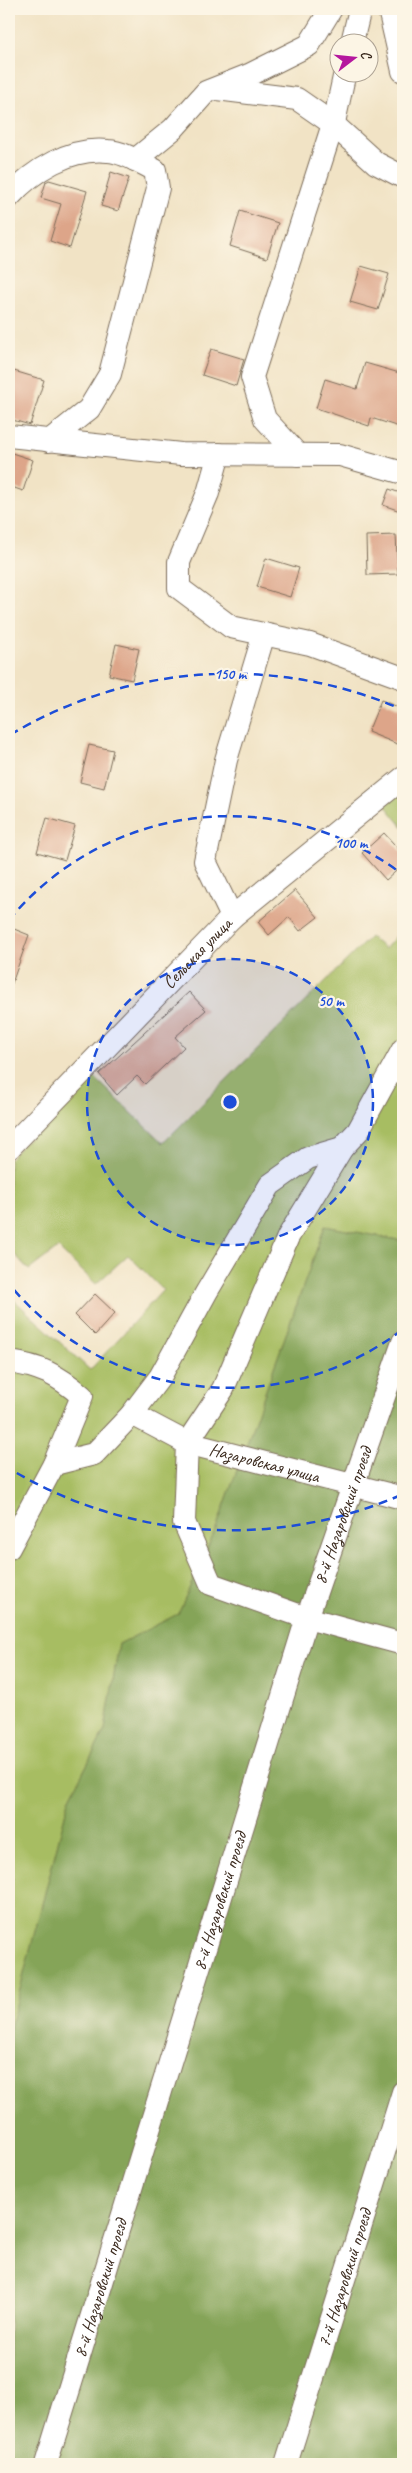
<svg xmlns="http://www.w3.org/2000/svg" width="412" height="2473" font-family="Caveat,sans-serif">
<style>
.green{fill:#a7bd62;stroke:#717440}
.forest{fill:#85a458;stroke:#60673b}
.building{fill:#dda589}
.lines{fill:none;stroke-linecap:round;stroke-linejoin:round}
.minor-casing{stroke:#7b6b58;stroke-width:24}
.path{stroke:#7b6b58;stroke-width:3;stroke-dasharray:4 4;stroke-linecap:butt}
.minor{stroke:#fff;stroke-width:22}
.ring{fill:none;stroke:#1d4ed8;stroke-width:2.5;stroke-dasharray:9 6}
.labels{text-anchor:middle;stroke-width:4.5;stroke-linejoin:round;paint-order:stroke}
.street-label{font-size:18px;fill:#3b2a1e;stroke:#fcf5e5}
.centre{fill:#1d4ed8;stroke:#fcf5e5;stroke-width:2.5}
.ring-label{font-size:15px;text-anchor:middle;font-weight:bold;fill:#1d4ed8;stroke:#fcf5e5;stroke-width:4.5;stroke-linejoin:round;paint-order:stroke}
</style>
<rect width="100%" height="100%" fill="#fcf5e5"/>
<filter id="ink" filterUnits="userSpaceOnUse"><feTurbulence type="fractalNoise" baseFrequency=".02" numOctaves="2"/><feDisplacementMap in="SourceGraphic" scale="10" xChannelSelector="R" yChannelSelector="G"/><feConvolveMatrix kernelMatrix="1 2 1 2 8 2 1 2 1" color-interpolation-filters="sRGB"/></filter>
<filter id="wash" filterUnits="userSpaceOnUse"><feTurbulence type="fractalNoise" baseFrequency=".0096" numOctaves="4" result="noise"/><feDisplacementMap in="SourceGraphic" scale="20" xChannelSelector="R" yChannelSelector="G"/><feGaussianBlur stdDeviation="1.12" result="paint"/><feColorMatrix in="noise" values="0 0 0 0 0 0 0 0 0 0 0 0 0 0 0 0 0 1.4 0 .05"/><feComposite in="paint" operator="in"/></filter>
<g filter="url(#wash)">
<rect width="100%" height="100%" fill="#f1e3c5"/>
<path class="green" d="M403,791v36l-18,-22z
M403,928v313l-78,-15 -108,300 -39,88 -59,30 -14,86 -36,70 -60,232v-726l5,-6 76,70 73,-80 -35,-35 -32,29 -38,-36 -29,22 -20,-22v-89l82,-85 72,69 207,-206 15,12z"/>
<path class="forest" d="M325,1226l78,15v1223h-394v-432l60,-232 36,-70 14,-86 59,-30 39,-88z"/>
<g id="blocks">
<path class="building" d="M111,172l18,6 -11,33 -17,-5z
M49,180l38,11 -17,57 -20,-7 11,-37 -20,-6 5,-16z
M240,211l38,12 -11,35 -37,-12z
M361,266l28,8 -11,36 -28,-8z
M211,349l33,10 -8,27 -34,-11z
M365,363l38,11v29l-7,23 -25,-8 -2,8 -53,-18 9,-29 32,10z
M14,371l30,9 -14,45 -21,-6v-29z
M9,452l24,8 -10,31 -14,-5z
M389,489l14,5v18l-20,-7z
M396,535l2,39 -31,1 -1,-39z
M266,558l33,10 -9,29 -33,-10z
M116,644l23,5 -7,31 -23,-5z
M381,700l22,9v19l-6,16 -29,-12z
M89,745l24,5 -9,38 -24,-6z
M47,818l28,8 -10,34 -28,-8z
M384,833l19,21v11l-17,15 -24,-27z
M295,890l23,27 -18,14 -11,-14 -20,18 -11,-13z
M9,927l20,8 -18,51h-2z
M189,992l17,18 -31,27 9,10 -39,37 -8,-8 -20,19 -18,-21z
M95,1294l20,19 -20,22 -20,-20z"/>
</g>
</g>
<g filter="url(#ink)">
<use href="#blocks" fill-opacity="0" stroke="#7b6b58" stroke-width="1"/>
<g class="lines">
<g class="minor-casing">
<g id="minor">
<path d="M389,9l14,62"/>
<path d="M352,42l8,-33"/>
<path d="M217,89l80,10 36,25 43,39 27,14"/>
<path d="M135,160l38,-31 33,-37 43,-17 60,-30 22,-36"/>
<path d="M9,197c24,-27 61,-50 99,-46 16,1 33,12 47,19l3,18 -48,186 -21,35 -40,32"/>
<path d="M9,436l172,18 159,1 63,18"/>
<path d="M219,454l-11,39 -29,69v26l52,39 79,17 93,34"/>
<path d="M298,455l-33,-36 -13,-42 83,-259 10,-46"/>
<path d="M232,917l-27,-56 21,-101 38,-126"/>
<path id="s1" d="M9,1148l223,-231 171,-139"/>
<path d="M342,1148l-54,89 -65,152 -36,54 -3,79 27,62 96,34 96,26"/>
<path d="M9,1362c31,4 49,13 73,34l-28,68 -45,84"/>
<path id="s2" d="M132,1414l55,29 216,55"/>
<path d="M54,1464l40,-10 38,-40 28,-37 46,-84 64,-108 38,-27 34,-10 16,-17 45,-82"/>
<path id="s3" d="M46,2464l261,-846 96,-276"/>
<path id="s4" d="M286,2464l117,-372"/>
</g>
</g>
<path class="path" d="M9,1868l6,12 -6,21"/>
<use href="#minor" class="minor"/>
</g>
</g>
<circle cx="230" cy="1102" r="143" fill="#1d4ed8" fill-opacity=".12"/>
<g class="ring">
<circle cx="230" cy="1102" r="143"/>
<path d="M402 1330A286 286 0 0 1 9 1284M9 920A286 286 0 0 1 402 874"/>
<path d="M401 1495A428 428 0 0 1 10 1469M10 735A428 428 0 0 1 401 709"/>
</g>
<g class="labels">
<g class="street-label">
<text dy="6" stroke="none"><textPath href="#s1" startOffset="271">Сельская улица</textPath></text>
<text dy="6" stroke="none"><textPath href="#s2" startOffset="142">Назаровская улица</textPath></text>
<text dy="6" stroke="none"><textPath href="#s3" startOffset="994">8-й Назаровский проезд</textPath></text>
<text dy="6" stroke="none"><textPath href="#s3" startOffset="589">8-й Назаровский проезд</textPath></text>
<text dy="6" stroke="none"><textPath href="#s4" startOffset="195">7-й Назаровский проезд</textPath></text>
<text dy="6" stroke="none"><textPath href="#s3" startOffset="184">8-й Назаровский проезд</textPath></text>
</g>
</g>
<circle cx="230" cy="1102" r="8" class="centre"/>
<g class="ring-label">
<text x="230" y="679">150 m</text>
<text x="351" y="848">100 m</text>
<text x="331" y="1006">50 m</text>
</g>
<rect width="412" height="2473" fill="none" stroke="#fcf5e5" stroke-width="30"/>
<g transform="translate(354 58) rotate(74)"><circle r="24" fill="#fcf5e5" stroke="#afa495"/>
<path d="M0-4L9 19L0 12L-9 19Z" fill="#b5179e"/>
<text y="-8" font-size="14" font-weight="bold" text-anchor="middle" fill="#3b2a1e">С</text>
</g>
</svg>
